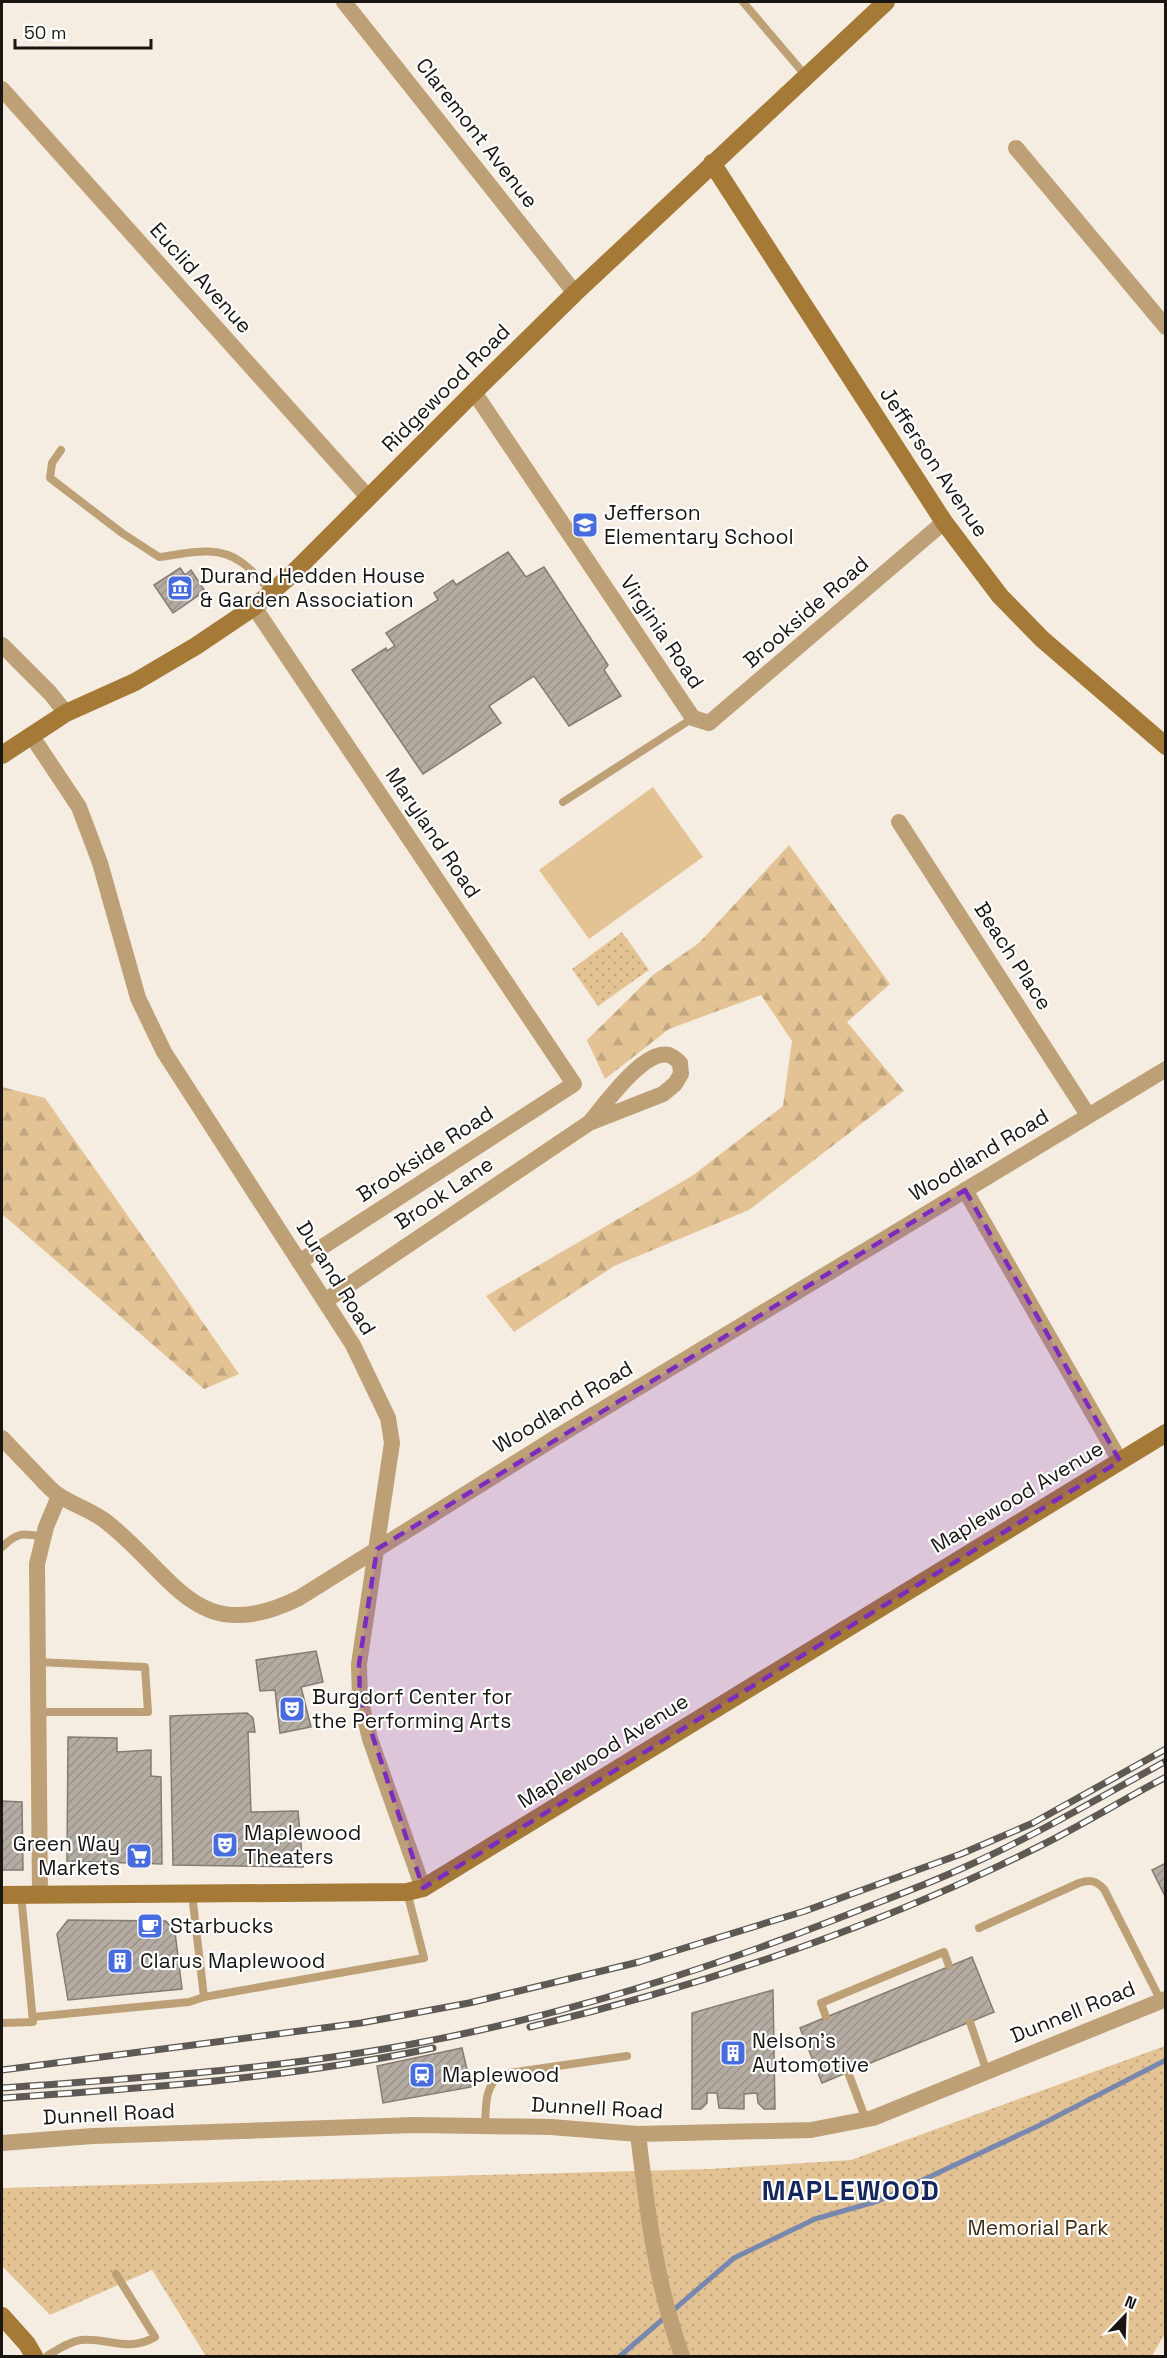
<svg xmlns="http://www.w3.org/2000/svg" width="1167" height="2358" font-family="'Space Grotesk',sans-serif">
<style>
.grass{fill:#e3c294}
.forest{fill:url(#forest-firs)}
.park{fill:url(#park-dots)}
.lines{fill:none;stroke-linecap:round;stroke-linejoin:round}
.stream{stroke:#7787ae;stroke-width:5}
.building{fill:url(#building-hatch);stroke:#847c72;stroke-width:1.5}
.lane{stroke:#bea077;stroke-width:8}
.street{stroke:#bea077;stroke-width:16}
.secondary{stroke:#a57a36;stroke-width:18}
.rail-casing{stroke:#5e5953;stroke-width:7}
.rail{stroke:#fff;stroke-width:4.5;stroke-dasharray:14;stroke-linecap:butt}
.marked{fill:#7b2cbf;fill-opacity:0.2;stroke:#7b2cbf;stroke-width:4.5;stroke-dasharray:12 8;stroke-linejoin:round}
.labels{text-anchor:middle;stroke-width:4.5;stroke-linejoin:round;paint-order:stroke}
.street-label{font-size:21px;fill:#191612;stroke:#fff}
.poi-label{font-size:21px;fill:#191612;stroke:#fff;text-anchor:start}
.park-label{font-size:21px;fill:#3e2d13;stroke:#fff}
.district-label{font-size:27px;font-weight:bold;letter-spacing:1.5px;fill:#14265c;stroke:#fff}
</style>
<defs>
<pattern id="forest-firs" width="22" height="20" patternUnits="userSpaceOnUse" patternTransform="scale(1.5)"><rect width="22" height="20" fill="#e3c294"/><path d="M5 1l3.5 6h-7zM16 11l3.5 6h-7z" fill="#c2a67f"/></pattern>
<pattern id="park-dots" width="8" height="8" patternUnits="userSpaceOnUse" patternTransform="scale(1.5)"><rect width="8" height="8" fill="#e3c294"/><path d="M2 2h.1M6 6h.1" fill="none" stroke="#c2a67f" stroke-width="1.8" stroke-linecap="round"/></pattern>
<pattern id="building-hatch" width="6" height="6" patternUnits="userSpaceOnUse" patternTransform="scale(1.5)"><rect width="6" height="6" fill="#b4aca2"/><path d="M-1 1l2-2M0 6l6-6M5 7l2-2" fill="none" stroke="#9a938a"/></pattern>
</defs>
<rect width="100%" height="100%" fill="#f5ede1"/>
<path class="grass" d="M653,787l50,70 -114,82 -50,-69z"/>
<path class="forest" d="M789,845l101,139 -43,38 57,69 -155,119 -135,56 -100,66 -28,-36 206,-120 91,-70 9,-65 -31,-46 -92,34 -64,50 -18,-39 66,-65 46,-32z
M2,1087l43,11 194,276 -35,15 -202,-175z"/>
<path class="park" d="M622,932l27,38 -51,36 -26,-37z
M1165,2046v287l-13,23h-946l-54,-86 -102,45 -48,-49v-78l708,-19 141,-9z"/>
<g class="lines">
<path class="stream" d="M620,2356l114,-98 81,-39 63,-18 160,-75 128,-66"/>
</g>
<path class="building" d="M508,552l18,25 18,-10 64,98 -4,5 17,26 -52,30 -35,-50 -45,30 12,17 -78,51 -71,-104 34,-22 1,3 8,-5 -9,-13 52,-33 -4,-7 19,-13 3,5z
M180,568l5,7 6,-5 14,21 -32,22 -19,-28z
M316,1651l7,31 -22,5 10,40 -31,6 -5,-43 -15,1 -4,-31z
M247,1713l6,5 2,14h-7l3,80 47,-1 5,56 -130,-2 -3,-149z
M68,1737l49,1v14l34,-2v26l10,1 1,87 -95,-3z
M2,1801l20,1 1,68h-21z
M1166,1863v35l-14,-28z
M68,1920l98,1 9,11 7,57 -114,11 -11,-66z
M972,1957l22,55 -172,71 -22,-55z
M773,1990l2,119h-11l-6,-6 -1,-10 -13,1v15l-25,-1 -2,-15h-10v10l-6,6h-9v-96z
M462,2048l9,39 -88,16 -6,-37z"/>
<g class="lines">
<path class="lane" d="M743,2l63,74
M61,450l-9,13 -2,15 72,55 37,24c27,-3 57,-13 82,5 11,7 21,20 30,30
M563,802l130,-84
M2,1547c16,-15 20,-14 41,-10
M38,1662l107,5 3,45h-110
M192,1894l12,103
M979,1928l100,-45c12,-4 17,-2 25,6l57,112
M33,2017l156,-15 15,-5 220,-39 -17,-66
M826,2017l-5,-14 123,-51 5,14
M970,2022l17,50
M2,2023l31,-1 -12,-128
M848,2072l18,48
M485,2126c1,-19 -1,-41 17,-52l125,-18
M47,2356c10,-6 21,-14 34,-16 26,-3 47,13 74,-3l-39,-63"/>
<path class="street" d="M344,2l231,291
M2,89l366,408
M1016,148l150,179
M474,392l219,326 16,5 235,-201
M254,607l320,477 -275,178
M2,645l48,48 16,20
M31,735l48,72 21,56 38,135 26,54 189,293 35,73 4,25 -33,221 1,34 10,41 53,149
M899,822l189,293
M965,1190l155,271
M325,1301l264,-178 74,-29 12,-10 6,-10 -1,-11c-3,-3 -8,-7 -11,-8 -25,-7 -65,51 -80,68
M2,1438c13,14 27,28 41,43 5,5 11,12 17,15 14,9 30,14 44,24 70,53 91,130 195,78l256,-160 611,-369
M40,1894l-3,-330 9,-37 13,-31
M638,2134c9,76 18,150 44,222
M2,2143l91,-7 322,-11 136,2 87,7 173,-4 62,-12 293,-119"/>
<path class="secondary" d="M712,163l232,359 56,74 42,43 124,107
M2,755l64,-42 69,-31 61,-36 58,-39 35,-30 185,-185 101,-99 311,-291
M2,1895l405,-3 16,-4 743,-455
M2,2316l25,28 7,12"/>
<g class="rail-casing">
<path id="rail" d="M530,2027c176,-42 350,-101 512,-182 42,-21 82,-46 124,-68
M2,2070l359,-47 108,-20 170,-41 166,-51 156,-57 72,-31 133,-74
M2,2088c158,-11 319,-22 474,-57 125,-28 245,-67 363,-113 42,-17 85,-32 126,-51 69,-31 134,-69 201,-106
M2,2098c144,-10 289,-20 431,-50"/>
</g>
<use href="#rail" class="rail"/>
</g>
<path class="marked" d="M965,1190l155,271 -697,427 -63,-190 -1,-34 18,-115z"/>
<defs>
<g id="school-square" transform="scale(1.35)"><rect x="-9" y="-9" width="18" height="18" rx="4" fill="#466cdf" stroke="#fff"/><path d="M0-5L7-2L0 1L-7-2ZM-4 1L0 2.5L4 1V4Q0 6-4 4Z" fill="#fff"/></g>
<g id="museum-square" transform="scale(1.35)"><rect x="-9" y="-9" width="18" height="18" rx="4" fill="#466cdf" stroke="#fff"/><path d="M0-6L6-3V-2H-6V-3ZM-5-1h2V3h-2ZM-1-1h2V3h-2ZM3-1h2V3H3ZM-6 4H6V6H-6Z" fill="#fff"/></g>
<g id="theatre-square" transform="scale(1.35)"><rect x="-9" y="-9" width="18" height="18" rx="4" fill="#466cdf" stroke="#fff"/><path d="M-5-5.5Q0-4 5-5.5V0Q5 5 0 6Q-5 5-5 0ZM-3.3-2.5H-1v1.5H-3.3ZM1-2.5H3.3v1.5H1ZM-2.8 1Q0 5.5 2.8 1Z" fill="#fff"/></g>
<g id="supermarket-square" transform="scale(1.35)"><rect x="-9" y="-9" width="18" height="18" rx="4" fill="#466cdf" stroke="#fff"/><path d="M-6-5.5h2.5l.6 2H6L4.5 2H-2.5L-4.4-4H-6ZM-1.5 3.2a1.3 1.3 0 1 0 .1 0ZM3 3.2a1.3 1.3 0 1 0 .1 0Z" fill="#fff"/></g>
<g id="cafe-square" transform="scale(1.35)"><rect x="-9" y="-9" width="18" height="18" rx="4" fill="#466cdf" stroke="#fff"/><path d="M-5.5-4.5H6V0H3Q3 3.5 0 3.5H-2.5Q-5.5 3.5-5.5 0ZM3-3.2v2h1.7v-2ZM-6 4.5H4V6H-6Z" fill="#fff"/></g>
<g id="building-square" transform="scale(1.35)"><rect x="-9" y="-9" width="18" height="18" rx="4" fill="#466cdf" stroke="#fff"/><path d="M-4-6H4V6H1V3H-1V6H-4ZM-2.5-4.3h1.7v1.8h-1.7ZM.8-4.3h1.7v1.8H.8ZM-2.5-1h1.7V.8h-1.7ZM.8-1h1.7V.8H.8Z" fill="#fff"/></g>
<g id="station-square" transform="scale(1.35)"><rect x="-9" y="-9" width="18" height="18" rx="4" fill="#466cdf" stroke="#fff"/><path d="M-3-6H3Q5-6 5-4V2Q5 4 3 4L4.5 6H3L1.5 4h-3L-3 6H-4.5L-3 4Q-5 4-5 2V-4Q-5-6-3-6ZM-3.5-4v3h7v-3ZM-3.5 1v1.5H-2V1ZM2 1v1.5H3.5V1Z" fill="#fff"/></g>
</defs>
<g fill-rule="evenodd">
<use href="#school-square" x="585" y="525"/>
<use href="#museum-square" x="180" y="588"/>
<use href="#theatre-square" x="292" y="1709"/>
<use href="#theatre-square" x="225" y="1845"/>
<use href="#supermarket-square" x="139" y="1856"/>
<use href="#cafe-square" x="150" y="1926"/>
<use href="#building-square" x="120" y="1961"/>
<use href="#building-square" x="733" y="2053"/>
<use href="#station-square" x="422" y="2075"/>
</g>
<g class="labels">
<g class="street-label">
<text transform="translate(477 133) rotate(52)" y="7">Claremont Avenue</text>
<text transform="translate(201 278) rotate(48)" y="7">Euclid Avenue</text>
<text transform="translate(446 388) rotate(-45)" y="7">Ridgewood Road</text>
<text transform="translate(934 462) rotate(56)" y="7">Jefferson Avenue</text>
<text transform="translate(806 612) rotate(-41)" y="7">Brookside Road</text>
<text transform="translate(662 632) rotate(56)" y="7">Virginia Road</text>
<text transform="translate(433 833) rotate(56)" y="7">Maryland Road</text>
<text transform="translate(1013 956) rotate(57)" y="7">Beach Place</text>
<text transform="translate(425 1154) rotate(-33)" y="7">Brookside Road</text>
<text transform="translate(979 1155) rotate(-31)" y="7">Woodland Road</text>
<text transform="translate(444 1193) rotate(-34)" y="7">Brook Lane</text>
<text transform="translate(336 1278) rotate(58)" y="7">Durand Road</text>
<text transform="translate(563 1407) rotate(-31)" y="7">Woodland Road</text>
<text transform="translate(1017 1497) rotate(-31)" y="7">Maplewood Avenue</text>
<text transform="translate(603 1751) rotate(-32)" y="7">Maplewood Avenue</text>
<text transform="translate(1073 2012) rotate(-22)" y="7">Dunnell Road</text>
<text transform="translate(597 2108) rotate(3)" y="7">Dunnell Road</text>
<text transform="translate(109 2114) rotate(-3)" y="7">Dunnell Road</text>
</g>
<g class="poi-label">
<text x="604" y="520">Jefferson<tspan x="604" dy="24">Elementary School</tspan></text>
<text x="200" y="583">Durand Hedden House<tspan x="200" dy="24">&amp; Garden Association</tspan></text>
<text x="312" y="1704">Burgdorf Center for<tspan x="312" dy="24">the Performing Arts</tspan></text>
<text x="244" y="1840">Maplewood<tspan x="244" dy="24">Theaters</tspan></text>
<text x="120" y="1851" text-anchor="end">Green Way<tspan x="120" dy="24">Markets</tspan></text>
<text x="170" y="1933">Starbucks</text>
<text x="140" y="1968">Clarus Maplewood</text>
<text x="752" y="2048">Nelson's<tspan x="752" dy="24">Automotive</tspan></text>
<text x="442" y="2082">Maplewood</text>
</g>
<g class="park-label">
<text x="1038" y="2235">Memorial Park</text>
</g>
<g class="district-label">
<text x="851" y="2200">MAPLEWOOD</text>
</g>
</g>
<rect width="1167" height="2358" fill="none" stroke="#191612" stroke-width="6"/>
<g transform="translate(1125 2316) rotate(23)" stroke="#ffffff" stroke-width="4.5" paint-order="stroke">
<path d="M0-4.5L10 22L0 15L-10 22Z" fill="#191612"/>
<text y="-9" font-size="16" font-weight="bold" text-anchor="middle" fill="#191612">N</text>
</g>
<path d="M15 39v9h136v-9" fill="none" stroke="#191612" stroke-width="3"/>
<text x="24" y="39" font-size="18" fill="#191612" stroke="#ffffff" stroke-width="4.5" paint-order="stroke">50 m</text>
</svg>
